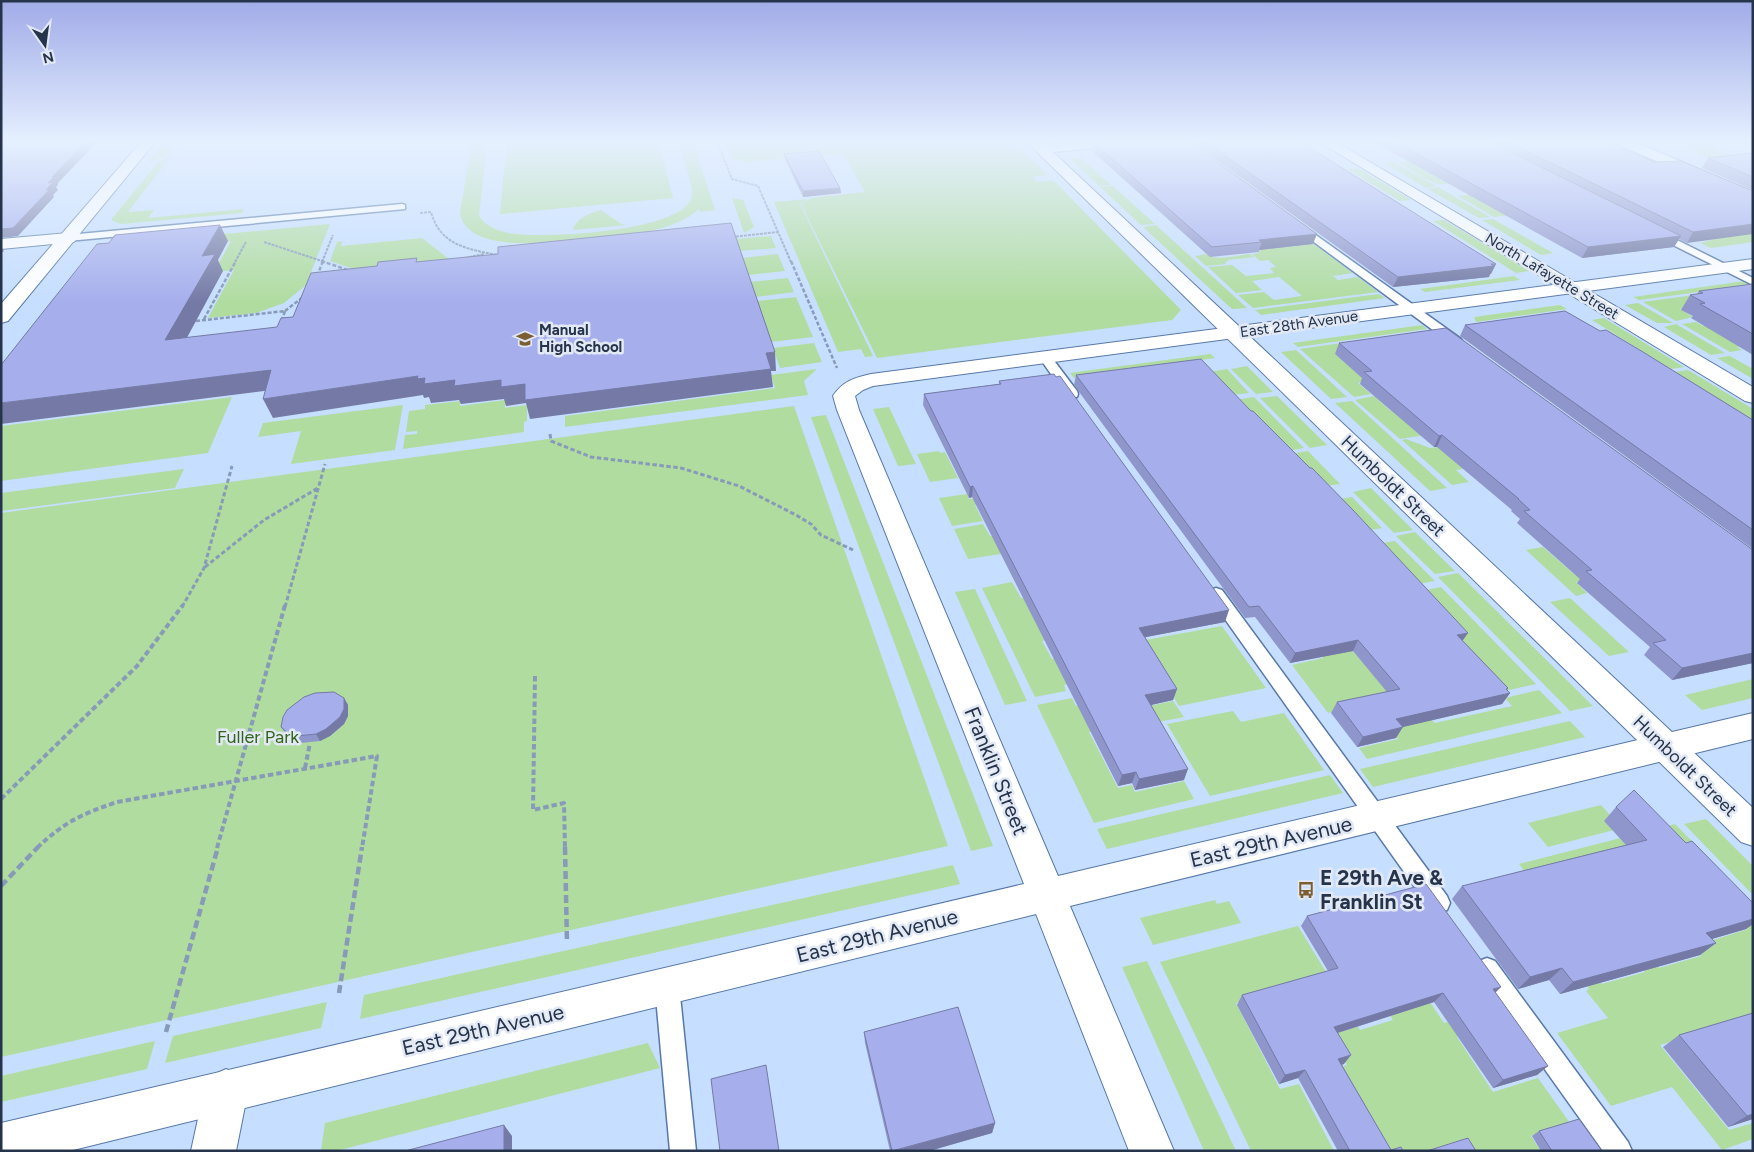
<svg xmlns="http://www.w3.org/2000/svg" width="1754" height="1152" font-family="Figtree,sans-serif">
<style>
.green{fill:#b0dca0}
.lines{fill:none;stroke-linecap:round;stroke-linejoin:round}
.service-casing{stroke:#5678aa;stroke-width:3}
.minor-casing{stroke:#5678aa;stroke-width:2}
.tertiary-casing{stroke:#5678aa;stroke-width:2}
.path-far4{stroke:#879bb8;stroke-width:2;stroke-dasharray:3 1;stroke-linecap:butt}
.path-far3{stroke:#879bb8;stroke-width:2.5;stroke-dasharray:4 2;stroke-linecap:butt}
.path-far2{stroke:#879bb8;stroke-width:3;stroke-dasharray:4.5 2.5;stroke-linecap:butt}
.path-far1{stroke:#879bb8;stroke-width:4;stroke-dasharray:5.5 3;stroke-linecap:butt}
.path{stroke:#879bb8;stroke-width:4.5;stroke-dasharray:8 4;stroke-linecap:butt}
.service{fill:#fff;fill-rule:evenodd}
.minor{fill:#fff;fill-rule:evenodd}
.tertiary{fill:#fff;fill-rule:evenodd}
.wall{fill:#8f96cb}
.shaded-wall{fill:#747aa5}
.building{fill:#a6afec;stroke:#747aa5}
.labels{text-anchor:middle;stroke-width:5;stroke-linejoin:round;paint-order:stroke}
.far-street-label{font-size:15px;fill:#25344a;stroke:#e2e9f5}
.far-poi-label{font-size:15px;font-weight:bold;fill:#25344a;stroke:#e2e9f5;text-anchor:start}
.street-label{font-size:18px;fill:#25344a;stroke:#e2e9f5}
.park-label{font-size:18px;fill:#316419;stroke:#e2e9f5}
.near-street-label{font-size:21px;fill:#25344a;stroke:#e2e9f5}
.near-poi-label{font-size:21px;font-weight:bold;fill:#25344a;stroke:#e2e9f5;text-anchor:start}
</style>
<rect width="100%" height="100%" fill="#c6deff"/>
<path class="green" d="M166,141h13l-10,13 -23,10z
M472,141h15l-8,75c7,10 17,14 29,17 30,6 176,0 184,-37 2,-9 -11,-44 -14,-55h15l22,69 -15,2 -1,-3c-11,10 -24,15 -37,19 -22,7 -46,7 -69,10 -30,3 -126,19 -133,-25z
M507,141h152l14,57 -173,16z
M723,141h291l34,34 -15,2 4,5 16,-2 128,130 -9,10 -295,38 -76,-154 10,-6 54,-6 -22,-38 -96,8 -16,-3z
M1684,141h27l11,12 31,2 -39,9z
M172,155l-44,57 26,-2 -6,8 96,-9 -2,4 -121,11 -10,-4 47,-58z
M1082,158l29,27 -12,1 -29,-27z
M1409,161l34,9 -16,1 16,10 13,-2c-15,16 -42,-8 -57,-17z
M1394,162l42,24 -10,2 -42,-25z
M1358,168l53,32 -11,1 -53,-32z
M1113,186l42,38 -14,1 -41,-38z
M1438,187l52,30 -11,1 -51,-29z
M1509,191l2,24 -17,2 -36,-21z
M732,198l11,2 11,27 -10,6z
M808,199l-8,5 73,152 -8,1 -4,-8 -23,3 -64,-150z
M601,210l20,14 6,1 -54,5c3,-12 17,-17 28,-20z
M1493,219l60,34 -12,2 -59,-35z
M1444,220l85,51 -13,2 -83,-52z
M330,224l-24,61 -22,18 -28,10 -48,5 26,-48 -20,2 17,-31 -54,5 5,-8z
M1156,225l91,83 -15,1 -89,-82z
M1753,229v13l-42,6 -11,-5z
M771,236l5,12 -36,3 -4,-12z
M422,238l27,21 -77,16 -42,-14 7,-19 5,-1 -1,5z
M1278,239l11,8 25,-3 39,29 -20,3 5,4 20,-3 20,15 -125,16 -15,-13 26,-3 10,8 28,-4 -23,-19 -27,4 10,9 -26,3 -28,-26 24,-2 14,11 28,-3 -4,-5 6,-1 -8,-7 -8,1 -8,-7 8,-1 -13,-11z
M778,254l7,17 -37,4 -6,-17z
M1207,254c8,8 31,1 43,0l4,3 -26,3 1,1 -4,1 1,2 -20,2 -11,-10z
M1514,276l6,4 -95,12 -5,-3z
M788,278l6,14 -38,5 -6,-15z
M1744,281l7,4 -112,15 -6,-3z
M1753,287l-62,20 -11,2 13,8 -17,4 -33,-19z
M1379,294l6,4 -124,17 -6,-5z
M796,297l17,40 -42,5 -14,-41z
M1638,303l35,20h-16l-32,-18z
M1560,305l7,4 -91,13 -2,-5z
M1604,318l80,49 -13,2 -79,-49z
M1696,322l7,4 11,-2 29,22 -6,1 5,3 -12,2 -48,-28z
M1676,324l49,29 -14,2 -47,-28z
M1422,325l5,4 -129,18 -5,-4z
M1362,340l-27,14 29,25 -1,3 -5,1 13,11 -17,3 -54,-48z
M814,343l8,19 -42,6 -7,-20z
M1296,350l51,47 -16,2 -50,-47z
M1210,354l5,4 -141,20 -4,-5z
M1730,356l23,13v10l-36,-21z
M1247,366l26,26 -17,2 -25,-25z
M817,369l-13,12 4,14 -243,32v-11l210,-28 -4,-13z
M1227,369l22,24 -25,3 -20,-23z
M1688,370l65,39v11l-78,-48z
M1277,396l50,49 -17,3 -50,-50z
M1374,396l17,15 64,-10 27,65 -26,4 13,12 -17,3 -50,-45 4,-1 24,9 9,-1 -14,-12 -25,4 -45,-39z
M232,397l-24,56 -207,28v-55z
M1254,397l50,51 -22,4 -54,-51z
M505,400v8l22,-3v16l-3,1v10l-121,17 2,-14 12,-1v-3l-11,1 3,-21 16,-2v-4l36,-4 -1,5z
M1352,401l95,87 -17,3 -95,-88z
M403,405l-8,45 -104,14 10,-33 -43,6 5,-14z
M794,406l154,440 -947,211v-544z
M889,407l27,57 -18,2 -25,-57z
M826,415l167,431 -22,5 -160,-434z
M939,451l1,2 5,-1 13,26 -28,4 -13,-28z
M1308,451l32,33 -22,3 -34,-32z
M184,469l-9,19 -174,23v-18z
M1371,488l42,42 -19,3 -41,-41z
M1045,493l-70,12 8,16 -31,5 -13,-28 28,-4 2,5z
M1352,497l30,31 -18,3 -30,-31z
M983,524l7,12 64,-12 -47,29 -39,6 -14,-30z
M1415,532l40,39 -20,3 -39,-38z
M1395,541l40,40 -23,4 -36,-41z
M1543,547l31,27 55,-11 9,8 -62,11 11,11 -11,3 -50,-46z
M1458,573l135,133 -23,5 -132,-134z
M1012,582l9,16 7,-1 22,42 -8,2 10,18 70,-13 -48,37 -10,2 2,6 -31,6 -53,-109z
M1441,587l95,97 -41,9 -101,3 -66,17 -36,-48 31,-7 -23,-29 47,15 17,20 38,-8 9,-63z
M975,589l52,112 -22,4 -50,-113z
M1570,598l59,54 -20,4 -59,-54z
M1222,626l44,62 -87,18 -39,-65z
M1753,679v19l-51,12 -17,-15z
M1539,690l23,23 -195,46 -8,-11 39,-9 -29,-36 61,15 5,5 77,-17 -7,-8z
M1072,698l4,8 75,-5 3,4 19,-4 11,16 -31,6 -3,-4 -61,13 29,56 14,-3 3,7 49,-11 10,18 -100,24 -57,-118z
M1233,711l8,11 43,-9 40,57 -114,26 -43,-72z
M1570,721l15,16 -212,50 -13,-18z
M1330,775l13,18 -236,56 -10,-20z
M1601,805l21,23 -74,19 -20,-24z
M1706,819l47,47v29l-69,-71z
M1675,824l78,79v114l-93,28 69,85 24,-7v16l-31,11 -50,-63 -61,19 -54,-73 51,-15 -22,-27 3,-2 -11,-15 13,-3 11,13 43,-12 -12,-15 14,-2 12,13 42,-12 -12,-15 18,1 41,-13 -7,-6 -211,-45 -11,-14z
M953,865l7,19 -600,135 4,-24z
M1215,900l2,4 12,-3 12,22 -88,22 -13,-27z
M1368,909l76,114 24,-7 10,15 -21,6 36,55 45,-14 32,45 -39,13 10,15h-203l-9,-17 36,-10 -31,-55 13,-4 -45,-77 27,-8 31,50 33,-10 -29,-45z
M1298,926l31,51 -93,26 44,86 19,-5 35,67h-83l-91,-189z
M1147,961l89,190h-32l-82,-184z
M327,1002l-6,26 -156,35 8,-27z
M155,1041l-8,28 -146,33v-26z
M648,1043l12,25 -324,83h-15l4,-28z"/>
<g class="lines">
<g class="service-casing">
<path id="service" d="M402,204l3,1v4l-337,32 -5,-3 5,-3z
M1299,223l162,116 2,3 -2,3h-8l-158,-117v-4z
M1657,230l96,48v7l-100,-50 -1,-2z
M1045,353l4,1 28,37 1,3 -1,3h-10l-28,-40z
M1216,588l6,2 225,306 3,7 -3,7 -8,3 -8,-3 -221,-312 -2,-4 2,-4z
M1487,958l8,3 133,181 4,9h-29l-124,-174 -4,-8 4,-8z
M667,974l8,4 4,8 17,165h-26l-15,-165 4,-8z"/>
</g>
<g class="minor-casing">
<path id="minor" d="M1026,141h15l4,3 42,-3h49l-2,3 -5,1 -76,7 700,656v38l-12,-4z
M1318,141h16l419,246v16l-8,-2z
M1615,141h18l120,51v11l-136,-59z
M68,233l6,1 3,4 -3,4 -73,7v-10z
M226,1069l15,7 7,15 -12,60h-45l13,-60 7,-15z"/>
</g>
<g class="tertiary-casing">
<path id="tertiary" d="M142,141h14l-148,180 -7,2v-19z
M1753,259v10l-880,117 -10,4 -8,6 4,14 199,466 695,-163v26l-683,167 104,245h-45l-93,-237 -967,237h-68v-28l1023,-239 -187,-474 -4,-14c10,-15 21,-18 38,-22z"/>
</g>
<path class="path-far4" d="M717,141l15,38 26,7 33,76
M420,213l11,-1c9,33 36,37 66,43
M732,237l46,-5
M264,242l61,20
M465,258l19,-4
M235,262l11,-20
M322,262l11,-27"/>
<path class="path-far3" d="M321,261l27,9
M791,261l46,107
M317,276l6,-15
M285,311l18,-14
M204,319l32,-58
M196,321l89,-10 -3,9"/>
<path class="path-far2" d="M550,434l1,7 40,16 90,11 58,18 57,29 15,9 10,11 32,15
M205,567l59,-47 54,-32
M182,607l22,-39 28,-102
M285,607l40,-143"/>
<path class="path-far1" d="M535,676l-2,134 31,-7 1,45
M305,768l5,-25
M1,799l136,-133 46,-61
M37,848c27,-26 45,-34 80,-46l260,-46 -15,92
M217,848l68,-243"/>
<path class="path" d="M565,847l2,96
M1,886l37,-39
M339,993l23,-146
M166,1032l52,-185"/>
<use href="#service" class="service"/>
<use href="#minor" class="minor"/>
<use href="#tertiary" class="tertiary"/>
</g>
<path class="wall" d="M1092,141l221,103 -54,6v2l-49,5 -119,-107z
M1190,141h109l192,133h-1l-1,3 -96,10z
M1372,141h232l50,21 99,29 -66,52 -8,-4 -5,8 -92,11z
M1739,141h14v5z
M1753,153v37l-51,-22 6,-10z
M784,154l56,34 1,5 -38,4 -18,-38z
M1753,284v71l-62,-37 2,-2 -12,-6 9,-15 7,-1 2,-3z
M1465,325l288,95v129l-293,-213z
M1339,343l414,207v113l-81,17 -28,-25 6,-8 -73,-64 3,-4 -63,-56 3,-4 -9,-8 1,-1 -75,-63h-3l-74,-63 2,-6 -27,-24z
M1076,375l387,266 45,47 -1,2 3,3 -8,11 -100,23 -6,11 -39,9 -26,-34 6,-11 50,-10 -34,-41 -63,12 -35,-46 -10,1 -171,-233z
M999,381l226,241 -80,15 32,52 -4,11 -22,5 33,75 -49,10 -3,-7 -14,3 -146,-289 -3,1 -46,-93 1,-11 75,-10z
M344,698l4,7v11l-4,8 -14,12 -10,5 -19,2 -7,-2 -8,-7 -5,-7z
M1616,807l70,36 67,60v21l-7,5 -34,10 4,4 -16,12 -140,39 -11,-14 -31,9 -66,-90 10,-13 164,-41 -22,-24z
M1307,916l188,77 53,73 -11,9 -44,13 -59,-86 -96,31 6,31 -2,1 49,85 12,1h-65l-40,-73 -19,6 -42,-79 5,-10 86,-24 -27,-45z
M1753,1013v106l-25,8 -65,-80 16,-12z
M864,1032l131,91 -3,10 -63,18h-39l-25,-108z
M1539,1131l63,20h-61l-9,-15z"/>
<path class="shaded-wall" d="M87,141h11l-40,42v2l-2,2 2,3 -5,5 1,2 -36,39 -17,2v-9l45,-39 6,-13z
M840,188l1,5 -38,4v-6z
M1753,224v10l-66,9 6,-11z
M220,225l8,16 -10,19 5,11 -47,87 -11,-18 37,-84z
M1317,234l-4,10 -54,6 3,-8 -3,-2z
M1681,236l-7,11 -92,11 6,-11z
M1,246l3,5 -3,2z
M1496,264l-5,10h-1l-1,3 -96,10 5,-10z
M775,352l1,19h-5l2,16 -243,32 -4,-16 -20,3 -2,-7 -43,5 -2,-4 -28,3 -2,-6 -5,1 -1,-3 -150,23 -10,-19 155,-23 7,2 30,2h46z
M271,370l9,19 -279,35v-21z
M1442,435l-5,12h-3l5,-11z
M973,486l-1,11 -3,1 1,-11z
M1229,610l-4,12 -89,17 3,-11z
M1468,633l-7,10 -4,-8z
M1358,640l-5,11 -63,12 5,-10z
M1753,653v10l-81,17 10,-12z
M1508,688l-4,7 6,-2 -8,11 -112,26 6,-11z
M1177,689l-4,11 -31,7 3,-12z
M344,698l4,7v11l-4,8 -14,12 -10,5 -4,-7z
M1403,727l-7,11 -39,9 6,-10z
M1188,769l-4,11 -49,10 4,-11z
M1136,772l-4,11 -14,3 4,-11z
M1753,919v5l-7,5 -55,16 15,-12z
M1716,943l-16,12 -140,39 13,-12z
M1562,968l-13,12 -31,9 12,-12z
M1501,987l-10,10 2,-8z
M1443,993l-9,9 -107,34 7,-9z
M1351,1055l-7,9 -13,4 7,-9z
M1548,1066l-11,9 -44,13 10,-8z
M1305,1070l-7,8 -19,6 6,-9z
M1753,1114v5l-25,8 19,-11z
M995,1123l-3,10 -63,18h-35z
M504,1125l8,11v15h-8z"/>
<path class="building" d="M1,141h86l-35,36h2l-6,6 5,-1 -7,8 4,-1 -37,39 -12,1z
M1092,141h96l129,93 -58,6 3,2 -50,5z
M1204,141h95l197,123h-5l3,2 -96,11z
M1393,141h95l193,95 -93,11z
M1506,141h98l50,21 27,-1 72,30v33l-60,8z
M819,151l21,37 -37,3 -19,-37z
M1753,153v24l-45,-19z
M731,223l44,129 -9,1 5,16 -246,31v-16l-24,3v-7l-47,6 1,-6 -31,4 1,-6 -8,1 1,-3 -155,23 8,-29 -270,33v-38l96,-121 12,-1 6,-8 105,-10 -18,31 13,-2 -50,86 112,-13 4,-9 12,-1 18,-44 66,-7 1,-4 39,-4 -1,4 82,-8v-7z
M1753,284v50l-53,-30 5,-1 -15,-8 13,-2 -4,-2z
M1565,311l35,20 6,-1 37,22 110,68v110l-288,-205z
M1446,328l307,222v103l-71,15 -29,-25 13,-3 -80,-69 6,-1 -68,-59 6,-1 -12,-11h1l-77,-64 -3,1 -75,-64 8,-1 -33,-28z
M1201,359l50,52h2l57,57h2l41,42 115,123 -11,2 51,53 -2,1 4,4 -114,26 7,8 -40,10 -26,-35 63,-13 -42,-49 -63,13 -36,-47 -10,1 -173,-232z
M1054,374l2,3 4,-1 169,234 -90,18 38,61 -32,6 43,74 -49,10 -3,-7 -14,3 -149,-289 -3,1 -46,-93 77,-10 -2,-3z
M334,692l10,6v11l-4,8 -14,12 -10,5 -19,2 -8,-2 -8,-7 2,-10 4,-7 17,-13 11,-4z
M1634,790l52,53 6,-2 61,62v16l-47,14 10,10 -143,39 -11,-14 -32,9 -68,-91 185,-46 -31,-33z
M1426,884l75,103 -8,2 55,77 -45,14 -60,-87 -109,34 17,28 -13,4 53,91 10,-3 2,4h-53l-45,-81 -20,5 -43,-80 96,-27 -31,-52z
M958,1007l37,116 -103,28 -28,-119z
M1753,1013v101l-6,2 -68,-81z
M766,1065l13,86h-59l-9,-72z
M1579,1119l23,32h-50l-13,-20z
M504,1125v26h-99z
M1468,1138l8,13h-49z"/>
<linearGradient id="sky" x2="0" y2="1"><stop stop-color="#a1abe8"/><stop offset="0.47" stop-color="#e5f0ff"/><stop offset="1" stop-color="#e5f0ff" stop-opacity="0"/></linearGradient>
<rect width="1754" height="302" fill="url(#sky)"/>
<defs>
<g id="school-bare" transform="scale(1.35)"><path d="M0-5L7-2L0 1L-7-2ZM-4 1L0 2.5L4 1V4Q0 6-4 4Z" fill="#7b5f32" stroke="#e2e9f5" stroke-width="2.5" paint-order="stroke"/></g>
<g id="bus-bare" transform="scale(1.35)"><path d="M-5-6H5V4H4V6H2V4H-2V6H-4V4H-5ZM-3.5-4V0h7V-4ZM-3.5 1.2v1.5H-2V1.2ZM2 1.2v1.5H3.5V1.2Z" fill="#7b5f32" stroke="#e2e9f5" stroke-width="2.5" paint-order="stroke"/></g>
</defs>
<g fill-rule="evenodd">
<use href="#school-bare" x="525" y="339"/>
<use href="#bus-bare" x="1306" y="890"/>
</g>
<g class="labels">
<g class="far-street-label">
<text transform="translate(1552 276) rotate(31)" y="5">North Lafayette Street</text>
<text transform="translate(1299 324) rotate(-8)" y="5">East 28th Avenue</text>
</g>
<g class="far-poi-label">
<text x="539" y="335">Manual<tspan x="539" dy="17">High School</tspan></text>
</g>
<g class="street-label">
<text transform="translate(1393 486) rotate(44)" y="6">Humboldt Street</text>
<text transform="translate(1685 766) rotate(44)" y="6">Humboldt Street</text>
</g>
<g class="park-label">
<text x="258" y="743">Fuller Park</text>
</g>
<g class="near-street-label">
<text transform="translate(996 771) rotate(68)" y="7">Franklin Street</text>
<text transform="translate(1271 842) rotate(-13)" y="7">East 29th Avenue</text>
<text transform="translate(877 936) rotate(-14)" y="7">East 29th Avenue</text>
<text transform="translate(483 1030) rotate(-13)" y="7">East 29th Avenue</text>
</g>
<g class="near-poi-label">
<text x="1320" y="885">E 29th Ave &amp;<tspan x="1320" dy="24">Franklin St</tspan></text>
</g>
</g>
<rect width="1754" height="1152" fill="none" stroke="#25344a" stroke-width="5"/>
<g transform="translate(45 45) rotate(166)" stroke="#e2e9f5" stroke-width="4" paint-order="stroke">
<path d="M0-4L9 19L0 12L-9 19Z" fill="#25344a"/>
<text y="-8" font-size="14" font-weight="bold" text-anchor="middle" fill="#25344a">N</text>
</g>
</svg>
